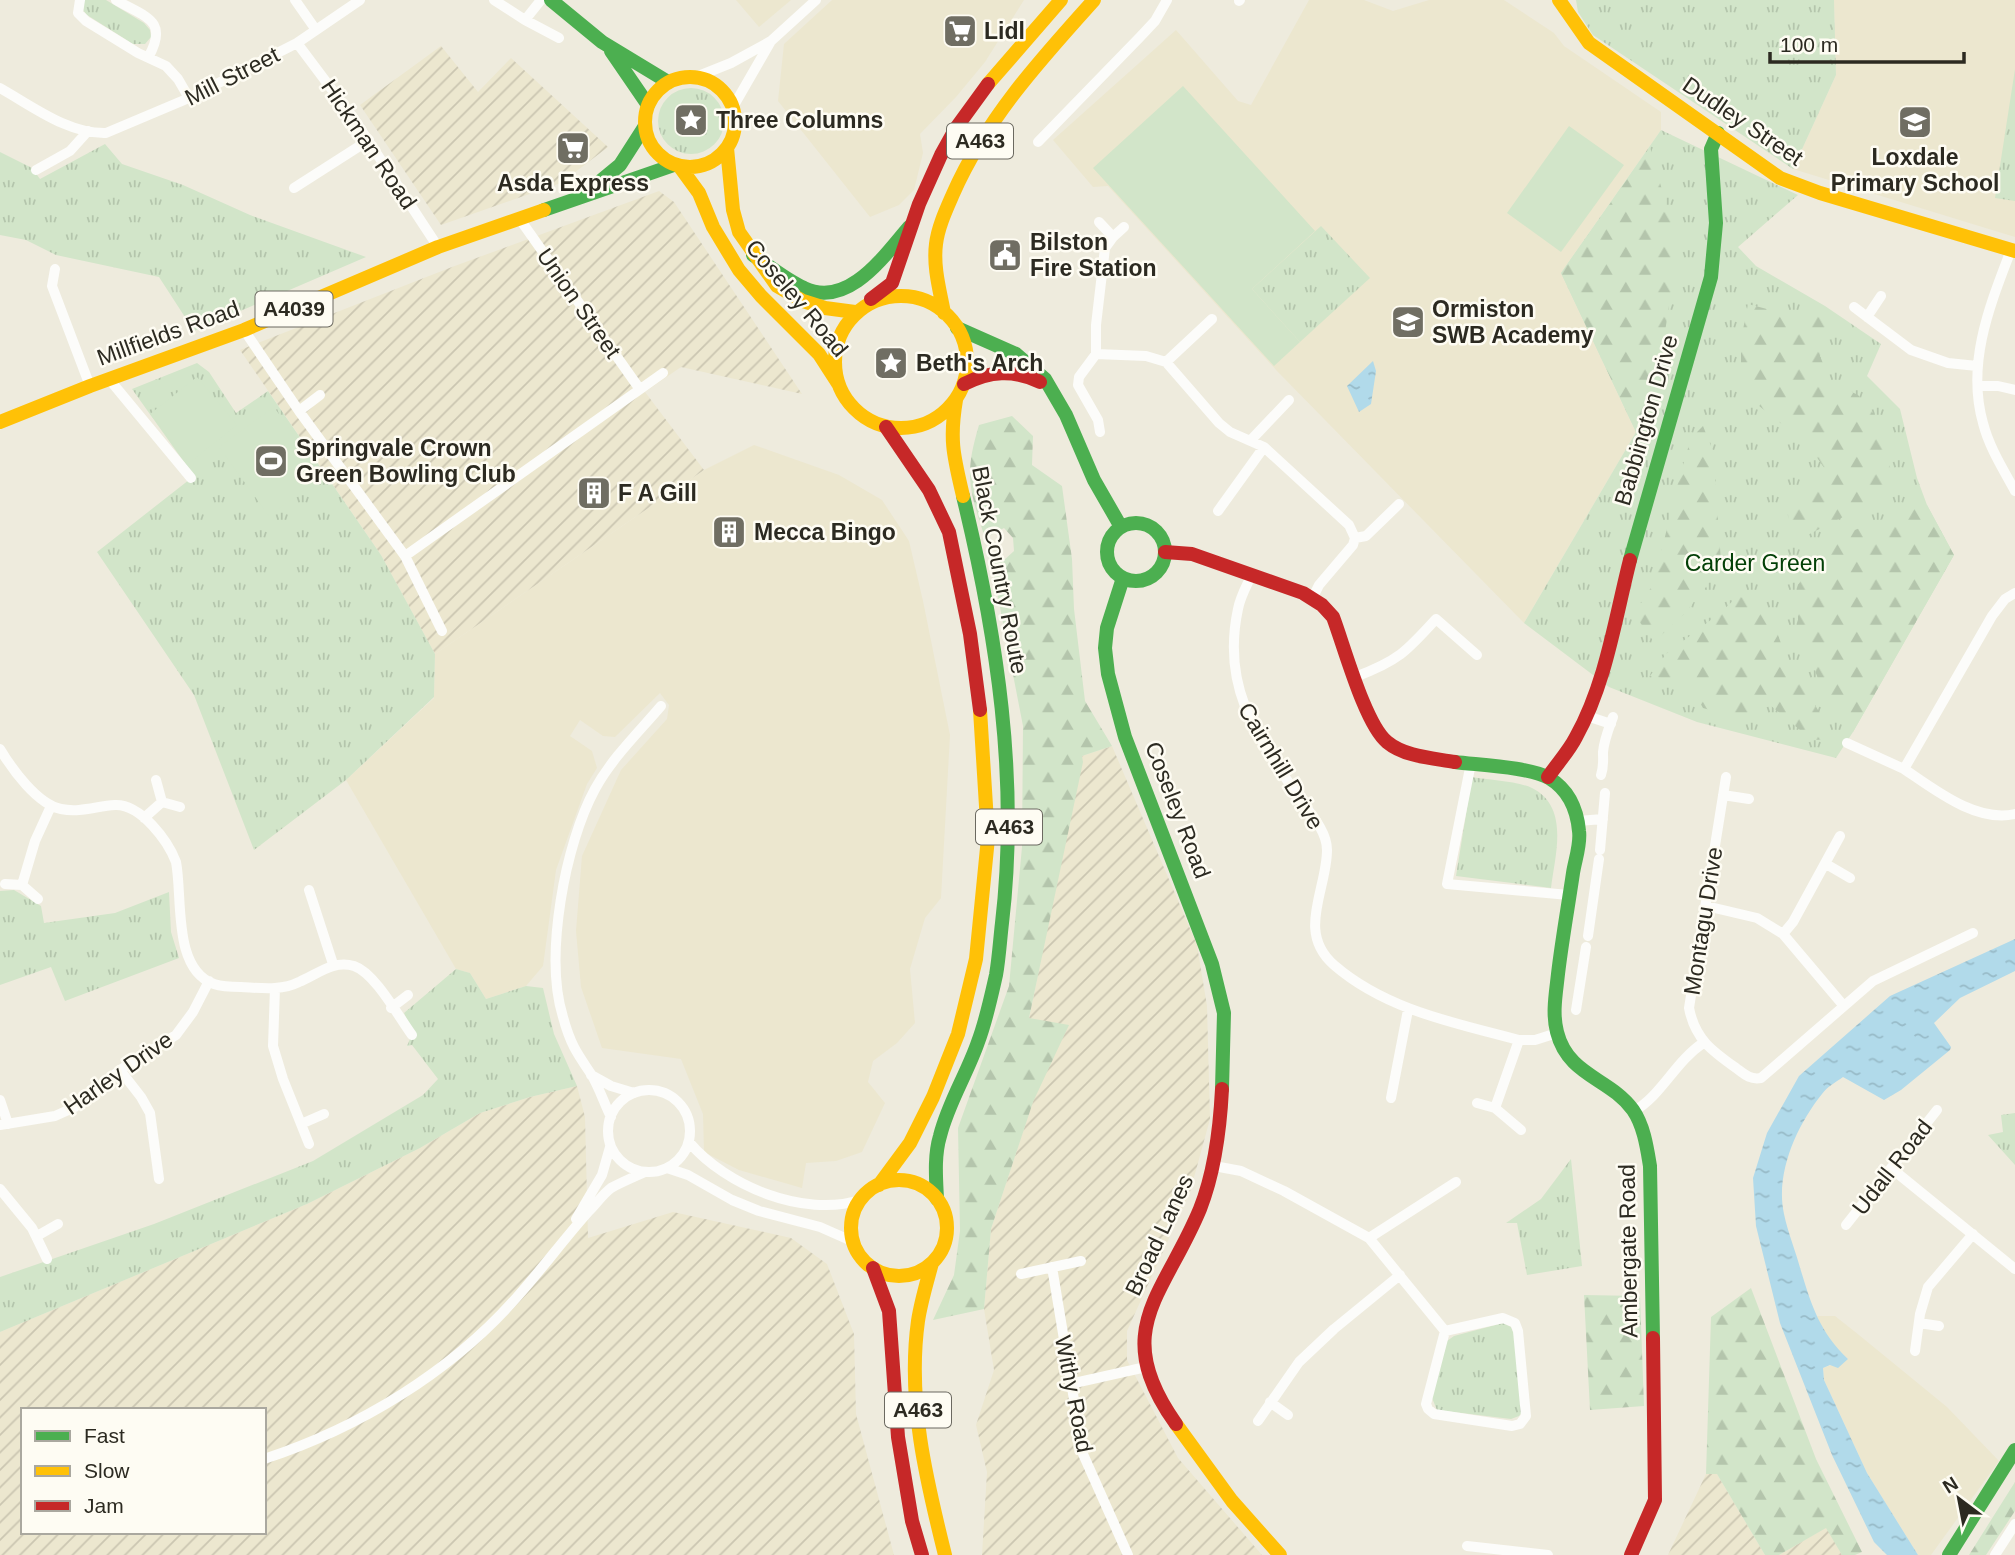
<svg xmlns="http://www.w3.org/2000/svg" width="2015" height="1555" font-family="Arial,sans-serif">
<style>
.built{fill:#ece7cf}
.industrial{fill:url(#industrial-furrows);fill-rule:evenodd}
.grass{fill:url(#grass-tufts)}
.forest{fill:url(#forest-firs)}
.pitch{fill:#d2e5c9}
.water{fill:url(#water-ripples)}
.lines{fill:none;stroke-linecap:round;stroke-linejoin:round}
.street{stroke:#fcfcfa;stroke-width:10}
.fast{stroke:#4caf50;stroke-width:14}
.slow{stroke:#ffc107;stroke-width:14}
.jam{stroke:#c62828;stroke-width:14}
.labels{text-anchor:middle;stroke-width:5;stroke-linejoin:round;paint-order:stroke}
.shield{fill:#fefcf3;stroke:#6b6960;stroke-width:2}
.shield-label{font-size:21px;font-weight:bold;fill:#2c2a21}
.poi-label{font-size:23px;font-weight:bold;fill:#2c2a21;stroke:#fefcf3;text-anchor:start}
.street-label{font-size:23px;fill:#2c2a21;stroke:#fefcf3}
.park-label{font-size:23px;fill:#034007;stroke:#fefcf3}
</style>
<defs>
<pattern id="industrial-furrows" width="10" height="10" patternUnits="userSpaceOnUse" patternTransform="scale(1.75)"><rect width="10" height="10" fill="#ece7cf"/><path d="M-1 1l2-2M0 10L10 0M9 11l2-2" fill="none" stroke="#cbc6b1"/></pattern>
<pattern id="grass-tufts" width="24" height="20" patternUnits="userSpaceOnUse" patternTransform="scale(1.75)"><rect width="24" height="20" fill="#d2e5c9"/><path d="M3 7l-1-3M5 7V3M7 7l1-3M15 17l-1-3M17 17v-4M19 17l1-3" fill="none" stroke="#b4c5ac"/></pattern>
<pattern id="forest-firs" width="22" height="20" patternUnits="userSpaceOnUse" patternTransform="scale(1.75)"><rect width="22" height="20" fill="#d2e5c9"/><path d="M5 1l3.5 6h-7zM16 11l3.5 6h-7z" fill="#b4c5ac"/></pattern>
<pattern id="water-ripples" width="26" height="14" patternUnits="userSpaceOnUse" patternTransform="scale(1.75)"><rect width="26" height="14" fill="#b1daea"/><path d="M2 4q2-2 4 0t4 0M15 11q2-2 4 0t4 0" fill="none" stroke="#98bbc8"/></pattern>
</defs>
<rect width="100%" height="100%" fill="#eeebdd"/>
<path class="built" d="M736,0h55l-32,27z
M832,0h192l-39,62 -29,35 -36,37 3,19 -9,37 -15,15 -29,12 -92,-116 6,-57z
M1309,0h55l29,11 36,-11h75l50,33 10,13 97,66v18l-100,143 75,159 -112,191 -247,-252 -169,-185 -15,1 -40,-47 123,-110 62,71 13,4z
M1834,0h181v237l-222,-68 43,-94z
M754,445l85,30 43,25 27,41 14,60 27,134 -9,163 -16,20 -15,51 5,54 -18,20 -24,18 -5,21 17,21 -23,49 -26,9 -30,2 -4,25 -63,-18 -35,-18 -1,-38 -22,-55 -79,-11 -21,-61 -5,-56 6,-75 39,-86 46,-51 2,-14 -9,-12 -45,44 -12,-1 -23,-16 -10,16 22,15 5,17 -10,16 -31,86 -13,96 -17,20 -40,13 -16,-26 -14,-4 -110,-189 88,-82 1,-44 269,-184z
M1815,1316h20l24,19 88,72 52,54 -68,94h-13l-51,-82 -43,-93 -1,-12 25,-9 -16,-15z"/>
<path class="industrial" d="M441,46l37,46 33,-34 97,89 -47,36 -120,42 -81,-120z
M659,191l15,11 128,192 -121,-27 -36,25 59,78 -269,184 -54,-99 -141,-205 212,-83z
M1112,746l85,199 10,61 3,113 -20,73 -63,139v29l51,98 84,97h-280l5,-83 -11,-47 18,-55 -10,-61 7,-80 44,-134 33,-69 -39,-7 53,-263z
M577,1086l8,31 3,121 85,-26 118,26 36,26 27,70 2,80 38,141h-894v-223l307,-128 113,-56 60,-35 50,-16zM23,1410h241v122h-241z
M1706,1474h11l48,81h-97z
M1827,1527l15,28h-63z"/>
<path class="grass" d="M84,0h22l38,23 6,7 1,7 -6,7h-12l-46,-29 -5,-6z
M1576,0h258l2,75 -43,94 -200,-134 -15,-23z
M2015,69v132l-20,-3z
M658 121a33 33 0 1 1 66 0a33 33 0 1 1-66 0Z
M1661,130l137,65 -60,52 18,19 69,40 56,38 -14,32 33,33 17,69 10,27 27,50 -101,177 -17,26 -139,-36 -88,-35 -85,-64 112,-191 -75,-159z
M105,144l17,20 61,21 67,30 116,42 -172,74 -35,-54 -103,-22 -30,-15 -26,-5v-83l32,16 8,11z
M1321,226l49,52 -70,64 -48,-53z
M197,363l12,9 27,41 32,-22 113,164 54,99 -1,43 -88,83 -92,70 -60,-155 -97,-143 97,-76 -62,-87z
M1472,777c16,3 45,4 60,11 38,19 23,67 19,100l-95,-12z
M14,890l27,16 3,17 71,-10 54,-21 2,40 8,26 -114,43 -14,-34 -51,18v-94z
M456,969l14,4 16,26 40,-13 17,2 11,46 23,52 -47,11 -50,16 -60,35 -113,56 -307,128v-55l154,-53 159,-63 110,-66 15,-16 -26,-34 -5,1 6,-14 -9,-19z
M2015,1113v52l-27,-30 15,-3 -2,-17z
M1571,1159l11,107 -55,9 -10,-52h-11l35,-24z
M1503,1323l8,4 3,7 8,78 -3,4 -8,3 -74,-9 -5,-12 15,-57 7,-5z"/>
<path class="forest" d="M1650,147l28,100 -21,137 -21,48 -75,-159z
M1748,304l53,14 20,-2 7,12 -8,28 10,25 28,14 19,23 19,72 -106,54 -2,-30 39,-42 -18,-26 -56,-45 -12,-26v-35z
M1012,416l21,20 -1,29 30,21 10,73 2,50 11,92 27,45 -30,10 1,6 -54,256 40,7 -36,77 -42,127 -7,80 -51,11 21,-45 6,-44 -2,-103 51,-142 13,-139 1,-121 -32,-165h12l11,-10 -1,-13 -9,-10 -19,10c-16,-49 -21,-63 -6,-113z
M1703,426l10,25 8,110 -15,26 -22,27 -30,28 -20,-28 20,-31 24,-101 13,-44z
M1927,505l27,50 -101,177 -33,-49 -22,-53v-45l32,-45 72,-29z
M1737,597l17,1 15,13 16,43 50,85 -23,1 -54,-45 -12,25 -43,-12 -14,-25 -39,-7 16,-22 54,-41z
M1751,1288l65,171 46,93 -7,3h-13l-16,-27 -47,27h-14l-48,-81h-11l5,-157z
M1584,1295l56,1 4,110 -54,4z
M2015,1482v29l-29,44h-17z"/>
<path class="pitch" d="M1183,86l132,145 -63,58 48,53 -26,24 -181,-198z
M1569,126l55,39 -63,87 -54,-39z
M197,377l40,48 -48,38 -39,-49z
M274,407l49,69 -54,40 -50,-69z"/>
<path class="water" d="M1373,361l3,10 -5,33 -12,8 -12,-26z
M2015,939v32l-55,27 -26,25 17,24 -1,3 -49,40 -17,10 -41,-23c-7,5 -16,10 -21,17 -25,31 -47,79 -38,120 4,19 12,38 17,57 11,36 19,61 47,88l-10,9 -8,-3 -7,3 1,12 43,93 51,82h-31l-13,-13 -42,-87 -52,-132 -24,-97 -3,-48 14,-45 32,-57 91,-80z"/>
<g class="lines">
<path class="street" d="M80,0l-2,13 8,8 52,32 28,13 12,13 11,19
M116,0c28,17 53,19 33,56
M295,0l21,30
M494,0l31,20 16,-20
M1239,1l1,-1
M525,20l34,18
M297,43l57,76 84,128
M696,77l35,-14 40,-22 45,-41
M0,88c32,18 68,46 106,45l83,-35 108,-55 63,-43
M733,107l38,-66
M1038,142l102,-105 15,-16 12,-21
M36,170l34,-19 18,-20
M294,188l75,-48
M519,218l120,170
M1099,222l14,15 -8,11 -9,77v29l50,2 20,6 53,61 11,9 34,15 85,78 6,13 -2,7 -34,40 -6,12
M1113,237l11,-10
M2011,250c-21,55 -45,113 -28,173 6,24 20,46 32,68
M55,269l-3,17 38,100
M1854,307l57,43 37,13 29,3
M1867,317l14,-21
M244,330l55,81 106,145 258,-183
M1096,354l-17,23 -1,8 20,35 2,12
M1166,362l46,-43
M109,379l82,99
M1978,386h20l17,4
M299,411l21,-16
M1250,441l39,-41
M1218,511l46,-64
M1355,538l11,-2 33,-32
M405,556l37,75
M1252,574c-5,11 -12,23 -14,35 -17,79 19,127 62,190 10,14 27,32 27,51 0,40 -31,82 7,115 52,45 121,58 185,75h16l22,-7
M2015,593l-10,6 -13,17 -88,153c30,20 72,54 111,45
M1355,677c43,-16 51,-25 81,-58l41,36
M1587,716l24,8
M1847,743l57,26
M0,749c12,20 37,55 61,60 19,4 36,-3 54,-4 26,-1 53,36 61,57 7,35 -4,107 38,122 9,3 18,3 27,3 20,1 40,4 58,-5 19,-8 34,-22 55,-16 21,7 44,50 58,69
M1471,763l-24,121 122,11
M1601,775c3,-9 2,-14 2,-23 1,-12 6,-24 10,-35
M1726,777l-37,231c6,31 23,43 47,60 8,6 14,12 25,10l112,-97 100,-48
M1723,795l26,4
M162,802l18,5
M144,818l18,-16 -6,-22
M1578,821l25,-2
M1600,850l5,-57
M1826,864l24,14
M5,884l17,1 16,14
M22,885l13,-44 16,-35
M309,890l24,74
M1706,906l51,12 26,16 10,-12 47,-86
M1783,934l60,71
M1588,936l11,-77
M275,988l-2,58 10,33 26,65
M391,1008l17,-13
M1576,1010l10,-63
M120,1070l21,27 9,16 9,66
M591,1075l20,11 23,7
M608 1131a41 41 0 1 1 82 0a41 41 0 1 1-82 0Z
M1391,1098l17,-88
M0,1100l8,24
M1477,1103l18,5 26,22
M1495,1108l24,-68
M1634,1111c27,-15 41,-49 69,-68
M611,1117c-7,-14 -12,-30 -20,-43 -15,-22 -21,-31 -28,-57 -19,-61 2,-173 32,-228 17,-31 43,-56 66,-83
M301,1124l23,-10
M0,1125l55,-9 20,-9 45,-37 56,-35 17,-23 16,-31
M689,1142c37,44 115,76 171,58
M1214,1166l27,5 43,20 85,47 76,93 -19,73 2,5 6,5 78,12 8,-2 6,-8 -8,-85 -3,-8 -12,-5 -58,13
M667,1168l21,7 44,25 27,11 61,16 34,15
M1891,1168l124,101
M0,1189l32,39 15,31
M576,1219l26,-44 8,-28
M1846,1225l91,-115
M37,1236l21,-12
M1369,1238l87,-56
M1052,1267l31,187 45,101
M1021,1274l60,-13
M1919,1323l20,3
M1915,1351l5,-37 8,-27 45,-53
M1070,1384l76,-17
M1270,1402l18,13
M1258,1421l41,-59 35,-33 66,-54
M264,1459c95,-31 187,-87 253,-162 25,-28 47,-58 72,-86 7,-7 14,-17 22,-23 11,-6 23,-11 34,-16
M1467,1546l81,9
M1995,1555l20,-31"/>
<path class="fast" d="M551,0l51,42 66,40
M611,51l37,54
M597,184l23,-19 25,-39
M544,210l130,-45
M753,255c16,11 33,25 51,33 44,21 80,-32 105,-61
M957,328l59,26 29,25 21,36 28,65 27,47
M1107 552a29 29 0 1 1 58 0a29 29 0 1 1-58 0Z
M1630,560l81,-283 5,-54 -5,-74 7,-16
M1123,578l-16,50 -2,20 3,26 17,63 87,227 12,49 -2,76
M1455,762c23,3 75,5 94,16 20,12 28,31 30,53 2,13 -4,29 -6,42 -5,34 -11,67 -15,101 -2,19 -6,39 -1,58 11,44 53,46 76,78 11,16 14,38 17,56l3,172
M937,1199c-1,-21 -3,-43 3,-63 8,-33 27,-62 38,-94 8,-21 13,-45 18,-67 3,-17 4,-35 6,-52 17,-144 -5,-287 -39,-427
M1949,1555l66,-105"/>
<path class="slow" d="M1559,0l30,43 191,135 40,15 195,58
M645 122a45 45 0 1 1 90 0a45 45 0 1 1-90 0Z
M988,84l73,-84
M727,148l6,62 6,22 38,54 26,15 22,7 30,4
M680,167l19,26 14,34 26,43 22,26 58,58 20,31
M835 362a66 66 0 1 1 132 0a66 66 0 1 1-132 0Z
M944,313c-4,-22 -11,-46 -8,-69 2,-17 10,-34 17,-50 33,-75 87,-134 141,-194
M956,400c-7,41 -2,57 7,96
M0,422l90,-36 154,-56 194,-83 106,-37
M851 1228a48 48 0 1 1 96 0a48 48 0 1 1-96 0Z
M879,1185l31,-42 23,-46 25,-63 18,-75 12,-121 -8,-128
M932,1263c-5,19 -11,38 -14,58 -11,79 8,158 27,234
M1176,1424l56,77 48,54"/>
<path class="jam" d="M871,299l21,-16 27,-79 22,-49 15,-27 32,-44
M964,384c26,-13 49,-15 76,-2
M886,427l43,63 20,42 21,102 10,76
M1165,552l27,2 111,39 19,12 11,12c11,29 32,107 54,125 18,15 46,16 68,20
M1548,777c9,-13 21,-26 28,-40 30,-54 39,-118 54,-177
M873,1268l16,43 9,126 14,84 10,34
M1176,1424c-67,-94 -12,-128 24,-215 15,-38 20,-80 22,-120
M1631,1555l24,-55 -2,-162"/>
</g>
<defs>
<g id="supermarket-square" transform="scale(1.75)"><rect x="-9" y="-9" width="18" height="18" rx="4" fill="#706e63" stroke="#fefcf3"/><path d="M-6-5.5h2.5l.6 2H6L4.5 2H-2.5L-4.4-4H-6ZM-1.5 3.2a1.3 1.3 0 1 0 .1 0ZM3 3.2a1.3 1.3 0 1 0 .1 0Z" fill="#fff"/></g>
<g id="sight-square" transform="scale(1.75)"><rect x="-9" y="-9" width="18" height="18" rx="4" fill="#706e63" stroke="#fefcf3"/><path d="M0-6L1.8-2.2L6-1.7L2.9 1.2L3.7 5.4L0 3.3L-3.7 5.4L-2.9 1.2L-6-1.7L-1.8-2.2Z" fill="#fff"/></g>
<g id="school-square" transform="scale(1.75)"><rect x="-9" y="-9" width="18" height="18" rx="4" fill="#706e63" stroke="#fefcf3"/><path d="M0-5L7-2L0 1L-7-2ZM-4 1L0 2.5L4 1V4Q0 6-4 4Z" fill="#fff"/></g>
<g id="civic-square" transform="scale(1.75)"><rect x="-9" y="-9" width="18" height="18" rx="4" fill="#706e63" stroke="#fefcf3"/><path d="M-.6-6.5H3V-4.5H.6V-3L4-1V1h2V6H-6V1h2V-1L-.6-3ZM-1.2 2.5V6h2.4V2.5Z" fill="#fff"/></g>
<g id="stadium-square" transform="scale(1.75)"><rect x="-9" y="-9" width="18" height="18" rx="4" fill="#706e63" stroke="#fefcf3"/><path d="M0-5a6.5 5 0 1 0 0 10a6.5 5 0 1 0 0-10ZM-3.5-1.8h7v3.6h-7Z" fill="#fff"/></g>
<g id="building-square" transform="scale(1.75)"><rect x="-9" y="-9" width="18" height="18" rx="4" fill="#706e63" stroke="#fefcf3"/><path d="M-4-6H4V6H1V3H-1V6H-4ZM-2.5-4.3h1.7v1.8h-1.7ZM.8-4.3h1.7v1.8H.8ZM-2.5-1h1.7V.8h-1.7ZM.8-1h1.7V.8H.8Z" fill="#fff"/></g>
</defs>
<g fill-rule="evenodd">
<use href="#supermarket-square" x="960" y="31"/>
<use href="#sight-square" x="691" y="120"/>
<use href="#school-square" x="1915" y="122"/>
<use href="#supermarket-square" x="573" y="148"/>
<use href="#civic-square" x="1005" y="255"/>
<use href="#school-square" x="1408" y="322"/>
<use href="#sight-square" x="891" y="363"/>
<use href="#stadium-square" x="271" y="461"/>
<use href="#building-square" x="594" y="493"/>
<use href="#building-square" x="729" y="532"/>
</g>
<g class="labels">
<g class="shield">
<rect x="947" y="123.5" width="66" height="35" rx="5"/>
<rect x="255.5" y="291.5" width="77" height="35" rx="5"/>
<rect x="976" y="809.5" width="66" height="35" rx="5"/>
<rect x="885" y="1392.5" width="66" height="35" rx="5"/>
</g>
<g class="shield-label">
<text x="980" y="148">A463</text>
<text x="294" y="316">A4039</text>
<text x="1009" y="834">A463</text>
<text x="918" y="1417">A463</text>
</g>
<g class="poi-label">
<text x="984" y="39">Lidl</text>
<text x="716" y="128">Three Columns</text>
<text x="1915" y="165" text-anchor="middle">Loxdale<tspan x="1915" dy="26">Primary School</tspan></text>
<text x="573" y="191" text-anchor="middle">Asda Express</text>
<text x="1030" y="250">Bilston<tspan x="1030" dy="26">Fire Station</tspan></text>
<text x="1432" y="317">Ormiston<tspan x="1432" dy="26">SWB Academy</tspan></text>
<text x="916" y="371">Beth's Arch</text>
<text x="296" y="456">Springvale Crown<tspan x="296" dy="26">Green Bowling Club</tspan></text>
<text x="618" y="501">F A Gill</text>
<text x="754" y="540">Mecca Bingo</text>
</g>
<g class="street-label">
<text transform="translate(232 76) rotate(-27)" y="8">Mill Street</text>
<text transform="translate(1743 121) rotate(34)" y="8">Dudley Street</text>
<text transform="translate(369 144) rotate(56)" y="8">Hickman Road</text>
<text transform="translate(797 298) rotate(50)" y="8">Coseley Road</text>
<text transform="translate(579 303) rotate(55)" y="8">Union Street</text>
<text transform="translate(168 333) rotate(-20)" y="8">Millfields Road</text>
<text transform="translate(1646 420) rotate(-74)" y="8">Babbington Drive</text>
<text transform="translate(1000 570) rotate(79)" y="8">Black Country Route</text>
<text transform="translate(1281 766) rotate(59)" y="8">Cairnhill Drive</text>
<text transform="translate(1178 810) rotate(69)" y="8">Coseley Road</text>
<text transform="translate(1703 921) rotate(-81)" y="8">Montagu Drive</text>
<text transform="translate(118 1073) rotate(-35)" y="8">Harley Drive</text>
<text transform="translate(1892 1167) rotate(-52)" y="8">Udall Road</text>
<text transform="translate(1159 1235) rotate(-65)" y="8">Broad Lanes</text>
<text transform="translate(1628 1251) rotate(-91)" y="8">Ambergate Road</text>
<text transform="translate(1074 1394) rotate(79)" y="8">Withy Road</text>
</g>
<g class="park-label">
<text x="1755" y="571">Carder Green</text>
</g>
</g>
<rect x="21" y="1408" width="245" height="126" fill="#fefcf3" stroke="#aaa89f" stroke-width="2"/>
<rect x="35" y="1431" width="35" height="10" fill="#4caf50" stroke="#aaa89f" stroke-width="2"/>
<text x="84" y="1443" font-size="21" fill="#2c2a21">Fast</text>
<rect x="35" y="1466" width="35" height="10" fill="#ffc107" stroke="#aaa89f" stroke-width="2"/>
<text x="84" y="1478" font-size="21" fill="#2c2a21">Slow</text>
<rect x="35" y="1501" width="35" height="10" fill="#c62828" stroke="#aaa89f" stroke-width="2"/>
<text x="84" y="1513" font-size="21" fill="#2c2a21">Jam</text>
<g transform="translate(1959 1499) rotate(328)" stroke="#fefcf3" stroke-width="5" paint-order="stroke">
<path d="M0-5L12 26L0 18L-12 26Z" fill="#2c2a21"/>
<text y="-10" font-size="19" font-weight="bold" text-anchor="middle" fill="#2c2a21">N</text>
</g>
<path d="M1770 52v10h194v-10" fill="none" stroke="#2c2a21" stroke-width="3.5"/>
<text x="1780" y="52" font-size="21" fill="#2c2a21" stroke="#fefcf3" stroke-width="5" paint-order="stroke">100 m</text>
</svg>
